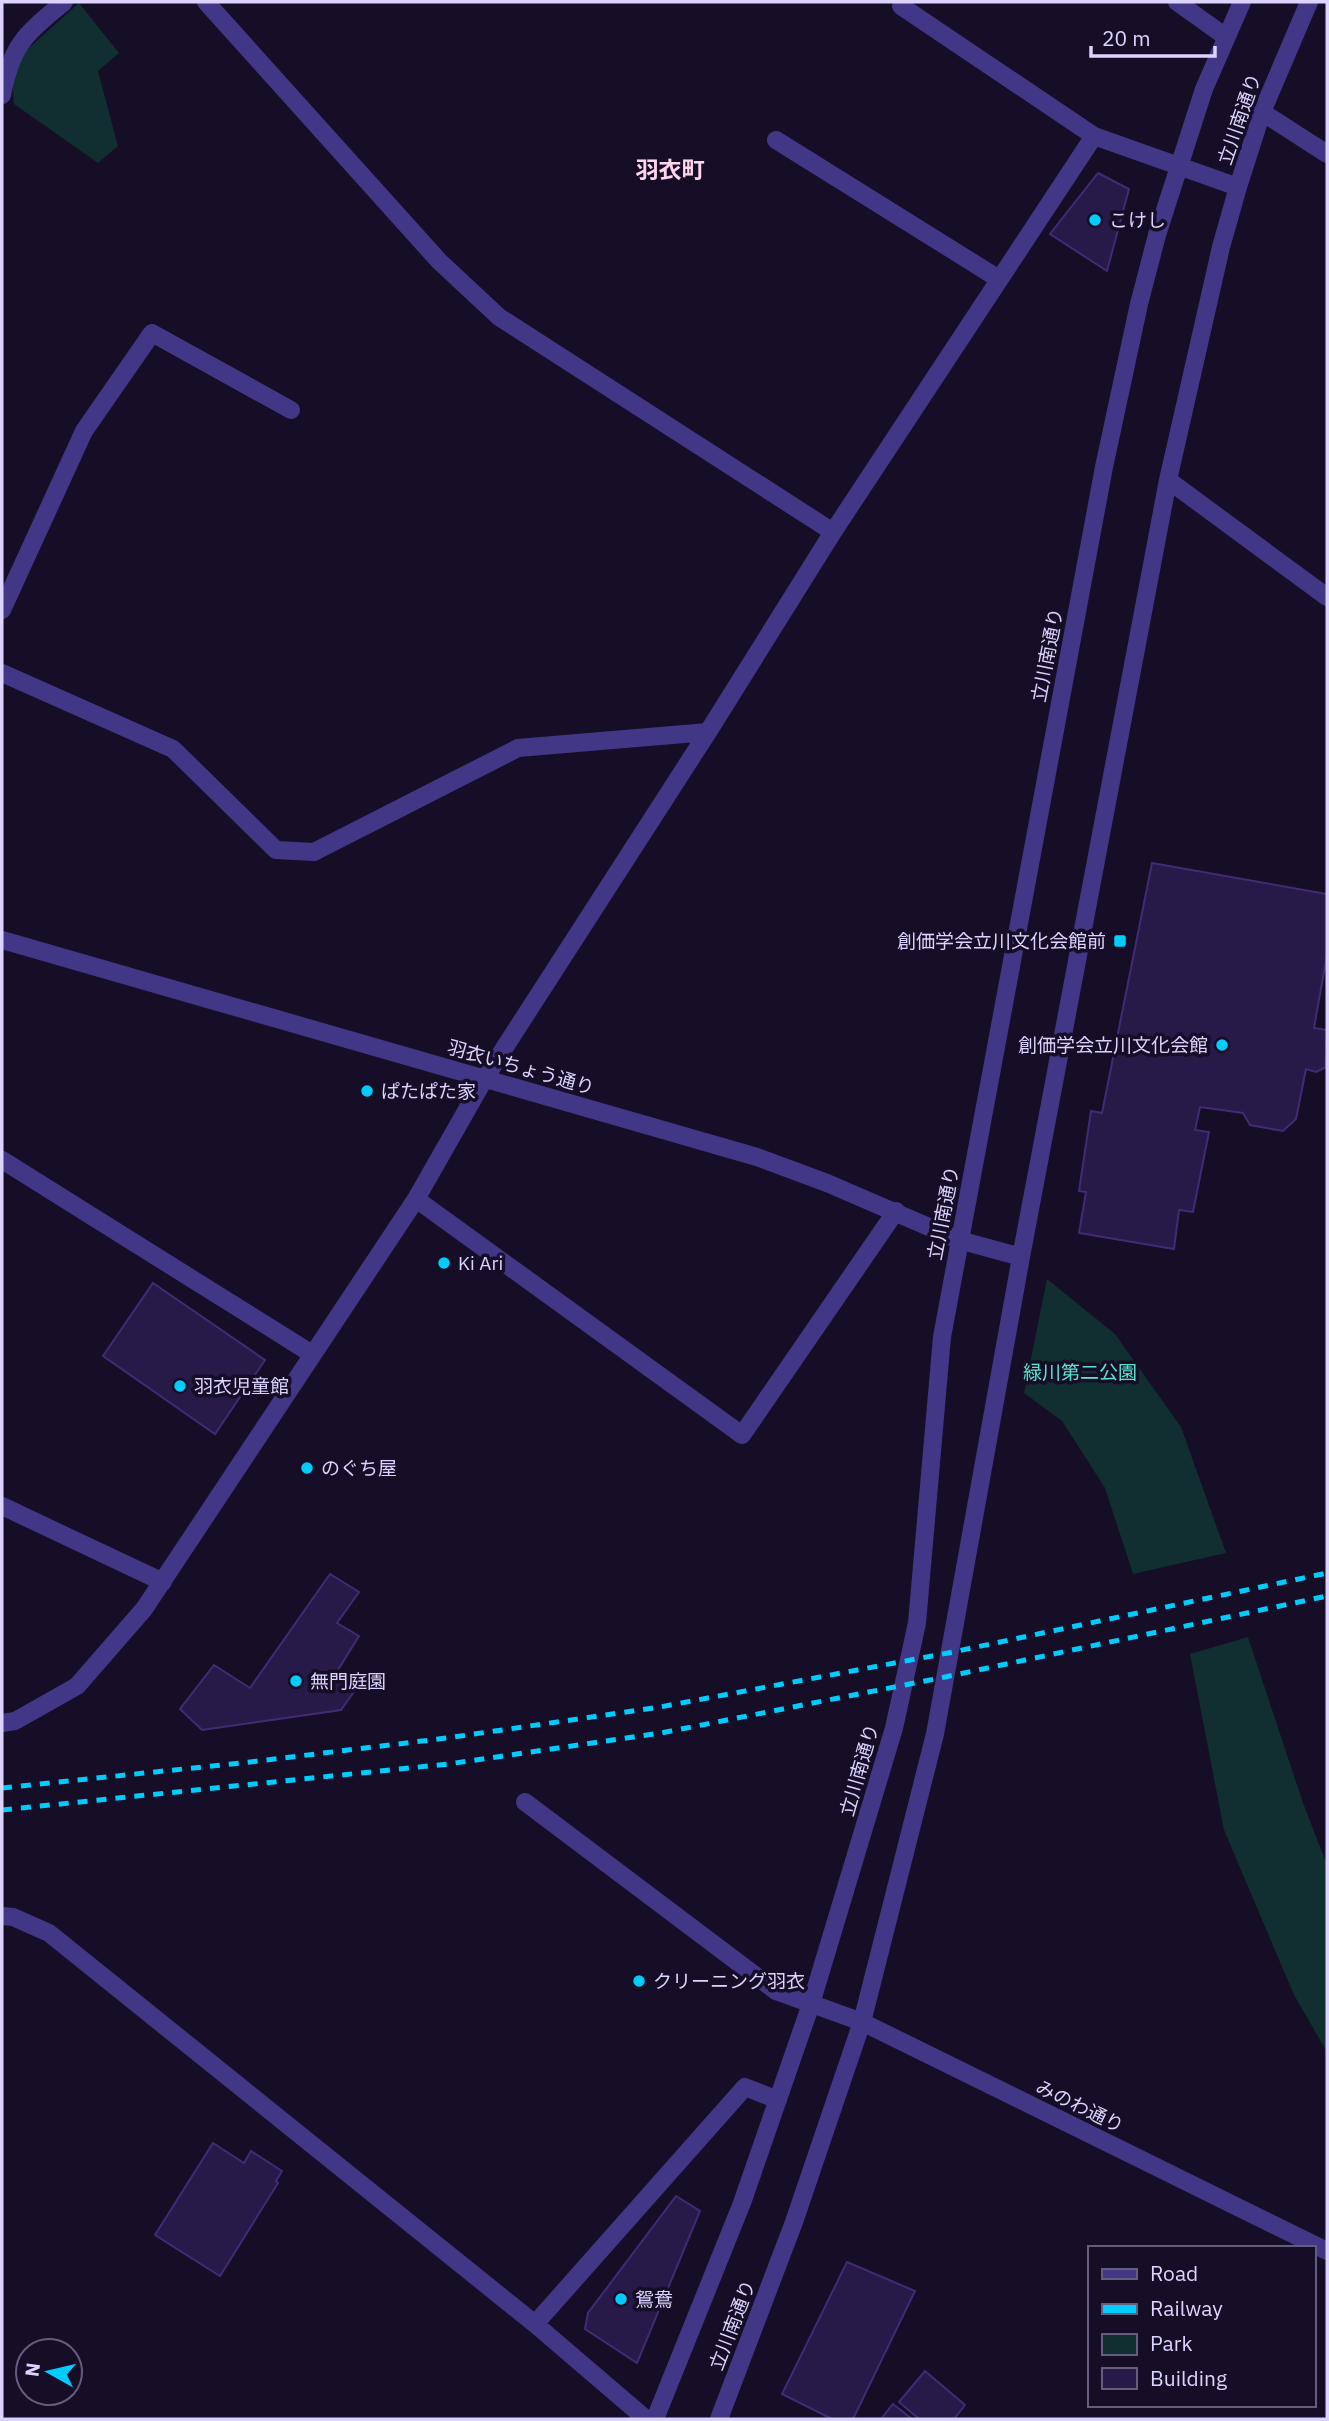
<svg xmlns="http://www.w3.org/2000/svg" width="1329" height="2421" font-family="'IBM Plex Sans','Noto Sans JP',sans-serif">
<style>
.green{fill:#112e30}
.building{fill:#271948;stroke:#412b75;stroke-width:2}
.lines{fill:none;stroke-linecap:round;stroke-linejoin:round}
.minor{stroke:#423787;stroke-width:18}
.rail{stroke:#00ccfe;stroke-width:5;stroke-dasharray:10 9;stroke-linecap:butt}
.poi-dot{fill:#00ccfe;stroke:#150e26;stroke-width:2.5}
.labels{text-anchor:middle;stroke-width:7;stroke-linejoin:round;paint-order:stroke}
.street-label{font-size:19px;fill:#ddd3ff;stroke:#150e26}
.poi-label{font-size:19px;fill:#ddd3ff;stroke:#150e26;text-anchor:start}
.park-label{font-size:19px;fill:#5ae4cf;stroke:#150e26}
.quarter-label{font-size:23px;font-weight:bold;fill:#ffd5ec;stroke:#150e26}
</style>
<rect width="100%" height="100%" fill="#150e26"/>
<path class="green" d="M79,3l40,50 -21,18 20,75 -20,17 -84,-59 -2,-27 10,-23z
M1047,1279l68,55 66,93 45,126 -93,21 -28,-86 -43,-67 -38,-28z
M1248,1637l55,166 24,62v187l-33,-57 -70,-165 -34,-176z"/>
<path class="building" d="M1098,173l31,16 -22,82 -57,-37z
M1152,863l175,31v61l-13,73 13,2 -1,37 -10,5 -10,-3 -10,50 -13,12 -33,-6 -7,-12 -43,-6 -5,23 14,2 -16,80 -14,-2 -5,39 -95,-16 7,-41 -7,-1 12,-80 11,2z
M153,1283l112,77 -50,74 -112,-78z
M330,1574l29,18 -22,31 22,13 -21,34 22,13 -19,27 -139,20 -22,-21 34,-44 36,23z
M213,2143l31,20 7,-12 31,20 -6,10 2,2 -58,93 -65,-41z
M676,2196l24,15 -63,152 -52,-34 3,-16z
M847,2262l68,29 -62,128h-21l-50,-25z
M925,2371l40,34 -11,14h-35l-20,-17z
M893,2404l19,15h-31z"/>
<g class="lines">
<path class="minor" d="M206,2l233,259 60,56 334,215
M1177,2l49,35
M901,6l193,130 144,51
M2,95c10,-52 24,-61 62,-93
M1262,112l65,42
M776,140l223,139
M1168,480l159,117
M2,610l82,-179 68,-98 139,77
M2,673l171,76 103,101 38,2 204,-104 190,-16
M2,940l755,217 70,26 132,57 62,17
M2,1160l310,194
M416,1199l326,236 154,-224
M2,1506l161,76
M2,1723l13,-2 62,-35 67,-77 272,-410 69,-121 223,-346 125,-200 261,-396
M525,1802l251,189 86,31 465,229
M2,1916l11,1 36,16 486,391 111,95
M535,2324l210,-237 33,13
M655,2419l87,-216 69,-199 83,-276 23,-105 25,-286 162,-870 35,-163 18,-69 47,-146 38,-87
M719,2419l75,-197 68,-200 73,-288 86,-477 147,-777 53,-233 17,-60 24,-75 47,-110"/>
<path class="rail" d="M2,1788l248,-26 197,-24 213,-31 288,-54 379,-80
M2,1810l446,-46 213,-31 284,-56 382,-81"/>
</g>
<g class="poi-dot">
<circle cx="1095" cy="220" r="7"/>
<rect x="1113" y="934" width="14" height="14" rx="3.5"/>
<circle cx="1222" cy="1045" r="7"/>
<circle cx="367" cy="1091" r="7"/>
<circle cx="444" cy="1263" r="7"/>
<circle cx="180" cy="1386" r="7"/>
<circle cx="307" cy="1468" r="7"/>
<circle cx="296" cy="1681" r="7"/>
<circle cx="639" cy="1981" r="7"/>
<circle cx="621" cy="2299" r="7"/>
</g>
<g class="labels">
<g class="street-label">
<text transform="translate(1239 119) rotate(-71)" y="7">立川南通り</text>
<text transform="translate(1047 655) rotate(-79)" y="7">立川南通り</text>
<text transform="translate(521 1067) rotate(16)" y="7">羽衣いちょう通り</text>
<text transform="translate(943 1213) rotate(-79)" y="7">立川南通り</text>
<text transform="translate(859 1770) rotate(-74)" y="7">立川南通り</text>
<text transform="translate(1080 2106) rotate(26)" y="7">みのわ通り</text>
<text transform="translate(732 2325) rotate(-69)" y="7">立川南通り</text>
</g>
<g class="poi-label">
<text x="1109" y="227">こけし</text>
<text x="1106" y="948" text-anchor="end">創価学会立川文化会館前</text>
<text x="1208" y="1052" text-anchor="end">創価学会立川文化会館</text>
<text x="381" y="1098">ぱたぱた家</text>
<text x="458" y="1270">Ki Ari</text>
<text x="194" y="1393">羽衣児童館</text>
<text x="321" y="1475">のぐち屋</text>
<text x="310" y="1688">無門庭園</text>
<text x="653" y="1988">クリーニング羽衣</text>
<text x="635" y="2306">鴛鴦</text>
</g>
<g class="park-label">
<text x="1080" y="1379">緑川第二公園</text>
</g>
<g class="quarter-label">
<text x="670" y="178">羽衣町</text>
</g>
</g>
<rect width="1329" height="2421" fill="none" stroke="#ddd3ff" stroke-width="7"/>
<rect x="1088" y="2246" width="228" height="161" fill="#150e26" stroke="#655d7d" stroke-width="2"/>
<rect x="1102" y="2269" width="35" height="10" fill="#423787" stroke="#655d7d" stroke-width="2"/>
<text x="1150" y="2281" font-size="21" fill="#ddd3ff">Road</text>
<rect x="1102" y="2304" width="35" height="10" fill="#00ccfe" stroke="#655d7d" stroke-width="2"/>
<text x="1150" y="2316" font-size="21" fill="#ddd3ff">Railway</text>
<rect x="1102" y="2334" width="35" height="21" fill="#112e30" stroke="#655d7d" stroke-width="2"/>
<text x="1150" y="2351" font-size="21" fill="#ddd3ff">Park</text>
<rect x="1102" y="2368" width="35" height="21" fill="#271948" stroke="#655d7d" stroke-width="2"/>
<text x="1150" y="2386" font-size="21" fill="#ddd3ff">Building</text>
<g transform="translate(49 2372) rotate(278)"><circle r="33" fill="#150e26" stroke="#655d7d" stroke-width="2"/>
<path d="M0-5L12 26L0 18L-12 26Z" fill="#00ccfe"/>
<text y="-10" font-size="19" font-weight="bold" text-anchor="middle" fill="#ddd3ff">N</text>
</g>
<path d="M1091 46v10h124v-10" fill="none" stroke="#ddd3ff" stroke-width="3.5"/>
<text x="1102" y="46" font-size="21" fill="#ddd3ff" stroke="#150e26" stroke-width="5" paint-order="stroke">20 m</text>
</svg>
